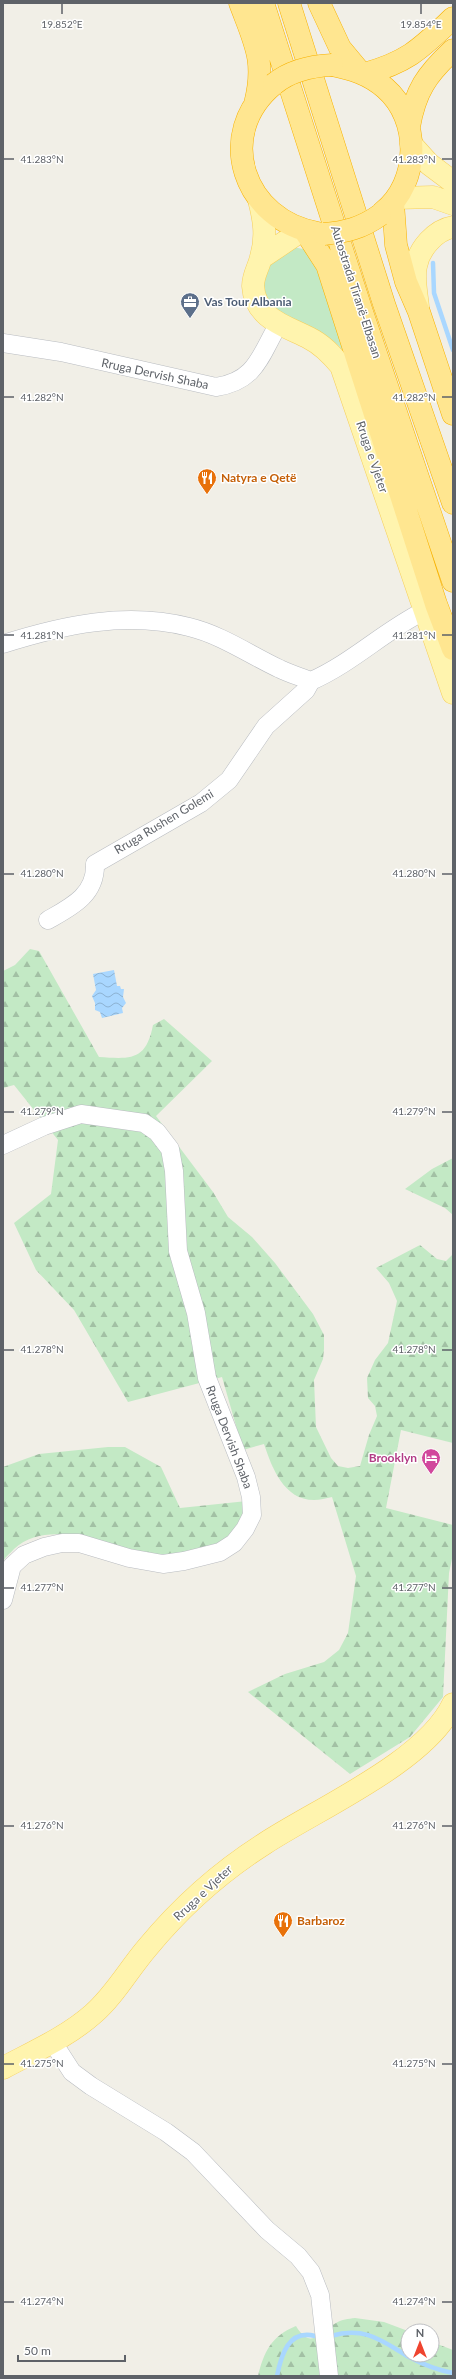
<svg xmlns="http://www.w3.org/2000/svg" width="456" height="2379" font-family="Lato,sans-serif">
<style>
.grass{fill:#c3e9c5}
.forest{fill:url(#forest-firs)}
.water{fill:url(#water-waves)}
.lines{fill:none;stroke-linecap:round;stroke-linejoin:round}
.stream{stroke:#a9d7ff;stroke-width:4.5}
.minor-casing{stroke:#b9bcc1;stroke-width:19}
.major-casing{stroke:#f6cf5b;stroke-width:23}
.highway-casing{stroke:#f8b200;stroke-width:23}
.minor{stroke:#fff;stroke-width:18}
.major{stroke:#fff4ae;stroke-width:22}
.highway{stroke:#ffe690;stroke-width:22}
.highway-bridge-casing{stroke:#f8b200;stroke-width:23;stroke-linecap:butt}
.highway-bridge{stroke:#ffe690;stroke-width:22}
.ticks{fill:none;stroke:#5e6268;stroke-width:1.5}
.labels{text-anchor:middle;stroke-width:3;stroke-linejoin:round;paint-order:stroke}
.street-label{font-size:12px;fill:#5e6268;stroke:#fff}
.service-label{font-size:12px;font-weight:bold;fill:#4e5e75;stroke:#fff;text-anchor:start}
.food-label{font-size:12px;font-weight:bold;fill:#c56008;stroke:#fff;text-anchor:start}
.hotel-label{font-size:12px;font-weight:bold;fill:#b23c85;stroke:#fff;text-anchor:end}
.ticks-label{font-size:10px;text-anchor:middle;fill:#5e6268;stroke:#fff;stroke-width:3;stroke-linejoin:round;paint-order:stroke}
</style>
<defs>
<pattern id="forest-firs" width="22" height="20" patternUnits="userSpaceOnUse"><rect width="22" height="20" fill="#c3e9c5"/><path d="M5 1l3.5 6h-7zM16 11l3.5 6h-7z" fill="#a2c0a4"/></pattern>
<pattern id="water-waves" width="16" height="10" patternUnits="userSpaceOnUse"><rect width="16" height="10" fill="#a9d7ff"/><path d="M0 5q4-4 8 0t8 0" fill="none" stroke="#8db2d2"/></pattern>
</defs>
<rect width="100%" height="100%" fill="#f1efe7"/>
<path class="grass" d="M293,247l10,2 8,6 40,106 -12,-15 -15,-12 -44,-19 -18,-18c1,-32 5,-32 31,-50z"/>
<path class="forest" d="M30,949l9,2 60,106c32,2 47,4 54,-32l11,-6 48,42 -56,55 57,76 15,25 24,20 23,26 38,51 11,21v14l-1,10 -9,21 2,47 15,31 7,8 10,2 12,-2 9,-31 8,-19 -2,-10 -7,-8 -1,-20 8,-18 13,-17 9,-42 -8,-18 -13,-15 44,-23 17,14 9,2 7,-7v189l-52,-13 -15,78 67,17v29l-4,19 -6,124 -33,40 -60,37 -102,-82 37,-18 39,-12 15,-12 9,-17 8,-57 -24,-79c-6,1 -12,3 -18,3 -30,0 -42,-32 -50,-56l-21,6 -21,-73 -94,25 -54,-92 -38,-40 -22,-47 37,-29 7,-54 -44,-55 -11,3v-117l12,-6z
M453,1158v57l-8,-7 -40,-19 27,-20z
M108,1447h17l36,20 19,41 67,-7c1,16 -5,28 -20,37 -5,4 -11,10 -17,12 -13,6 -44,6 -58,4 -40,-6 -102,-38 -138,-5 -4,5 -10,8 -11,14v-96l36,-13z
M355,2318l29,4 24,9v24h24v-13l21,8v26h-195c6,-24 13,-40 38,-50 15,25 24,6 40,-3 6,-4 12,-4 19,-5z"/>
<path class="water" d="M114,970l3,16h3l1,3h3l-1,8 3,6 -4,5 1,5 -21,5 -2,-6 -5,-2v-7l-3,-7 4,-6 -3,-16z"/>
<g class="lines">
<path class="stream" d="M433,263l1,30 19,57
M331,2336c34,-10 51,5 78,21 15,8 28,13 44,16
M277,2376c4,-20 11,-47 38,-40"/>
<g class="minor-casing">
<path id="minor" d="M3,343l58,9 155,35c40,-6 44,-31 62,-62
M3,644c60,-19 123,-33 186,-17 33,8 61,28 91,42 10,5 21,8 31,12 41,-18 73,-50 113,-70
M48,920c23,-13 48,-25 47,-56l106,-61 28,-23 37,-54 40,-36 5,-9
M3,1145l41,-19 37,-12 63,9 13,9 13,17 4,22 4,80 18,62 11,65 39,99 5,20 1,18 -7,14 -11,14 -14,9 -36,9 -21,3 -34,-6 -50,-15h-17l-18,4 -20,8 -12,11 -9,34
M52,2041l20,31 19,14 75,46 27,20 74,78 31,26 13,16 9,23 9,81"/>
</g>
<g class="major-casing">
<path id="major" d="M411,144l18,20 24,18
M397,198l36,-1 20,7
M259,200c5,19 8,37 2,57 -2,10 -8,18 -8,29 2,33 33,40 56,52 14,7 23,17 32,28l112,327
M261,258l40,-27
M418,307c-1,-12 -5,-29 -2,-41 3,-17 19,-36 37,-39
M3,2068c30,-16 64,-31 90,-54 21,-18 36,-45 54,-66 33,-40 73,-76 117,-104 53,-35 162,-82 189,-140"/>
</g>
<g class="highway-casing">
<path id="highway" d="M240,3c15,40 26,58 15,101
M263,3l99,309 91,269
M289,3l95,301 69,199
M319,3l21,45 20,24
M332,65c20,4 37,9 53,23 36,31 35,95 -2,124
M364,74c44,-12 56,-25 89,-56
M274,84c-61,50 -30,137 44,149
M409,127c6,-36 18,-53 44,-77
M393,203l3,42 10,37 13,30 34,102
M305,231l22,34 109,339 17,45"/>
</g>
<use href="#minor" class="minor"/>
<use href="#major" class="major"/>
<use href="#highway" class="highway"/>
<g class="highway-bridge-casing">
<path id="highway-bridge" d="M274,84c17,-14 37,-18 58,-19
M324,234c22,-2 38,-6 56,-19"/>
</g>
<use href="#highway-bridge" class="highway-bridge"/>
</g>
<path class="ticks" d="M62,4v10M421,4v10M4,159h10M442,159h10M4,397h10M442,397h10M4,635h10M442,635h10M4,874h10M442,874h10M4,1112h10M442,1112h10M4,1350h10M442,1350h10M4,1588h10M442,1588h10M4,1826h10M442,1826h10M4,2064h10M442,2064h10M4,2302h10M442,2302h10"/>
<defs>
<g id="office-pin" transform="scale(1)"><path d="M0 17L-7.5 6A9.5 9.5 0 1 1 7.5 6Z" fill="#5c6f8a" stroke="#fff"/><path d="M-6-3h4V-5.5h4V-3h4V5H-6ZM-1-4.5V-3h2v-1.5ZM-6 0V1H6V0Z" fill="#fff"/></g>
<g id="restaurant-pin" transform="scale(1)"><path d="M0 17L-7.5 6A9.5 9.5 0 1 1 7.5 6Z" fill="#e8710a" stroke="#fff"/><path d="M-5-6h1v4h1v-4h1v4h1v-4h1v5L-1.5 .5V6h-2V.5L-5-1ZM5-6V6H3V1.5H1.5Q1.5-4 5-6Z" fill="#fff"/></g>
<g id="hotel-pin" transform="scale(1)"><path d="M0 17L-7.5 6A9.5 9.5 0 1 1 7.5 6Z" fill="#d1479c" stroke="#fff"/><path d="M-6-4.5h1.5V1H6V5H4.5V3h-9V5H-6ZM-4 0a1.8 1.8 0 1 1 3.6 0ZM.5 0V-2.5h3Q6-2.5 6 0Z" fill="#fff"/></g>
</defs>
<g fill-rule="evenodd">
<use href="#office-pin" x="190" y="302"/>
<use href="#restaurant-pin" x="207" y="478"/>
<use href="#hotel-pin" x="431" y="1458"/>
<use href="#restaurant-pin" x="283" y="1921"/>
</g>
<g class="labels">
<g class="street-label">
<text transform="translate(356 292) rotate(72)" y="4">Autostrada Tiranë-Elbasan</text>
<text transform="translate(155 374) rotate(12)" y="4">Rruga Dervish Shaba</text>
<text transform="translate(372 457) rotate(71)" y="4">Rruga e Vjeter</text>
<text transform="translate(164 822) rotate(-31)" y="4">Rruga Rushen Golemi</text>
<text transform="translate(229 1437) rotate(69)" y="4">Rruga Dervish Shaba</text>
<text transform="translate(203 1893) rotate(-43)" y="4">Rruga e Vjeter</text>
</g>
<g class="service-label">
<text x="204" y="306">Vas Tour Albania</text>
</g>
<g class="food-label">
<text x="221" y="482">Natyra e Qetë</text>
<text x="297" y="1925">Barbaroz</text>
</g>
<g class="hotel-label">
<text x="417" y="1462">Brooklyn</text>
</g>
</g>
<g class="ticks-label">
<text x="62" y="28">19.852°E</text>
<text x="421" y="28">19.854°E</text>
<text x="42" y="163">41.283°N</text>
<text x="414" y="163">41.283°N</text>
<text x="42" y="401">41.282°N</text>
<text x="414" y="401">41.282°N</text>
<text x="42" y="639">41.281°N</text>
<text x="414" y="639">41.281°N</text>
<text x="42" y="877">41.280°N</text>
<text x="414" y="877">41.280°N</text>
<text x="42" y="1115">41.279°N</text>
<text x="414" y="1115">41.279°N</text>
<text x="42" y="1353">41.278°N</text>
<text x="414" y="1353">41.278°N</text>
<text x="42" y="1591">41.277°N</text>
<text x="414" y="1591">41.277°N</text>
<text x="42" y="1829">41.276°N</text>
<text x="414" y="1829">41.276°N</text>
<text x="42" y="2067">41.275°N</text>
<text x="414" y="2067">41.275°N</text>
<text x="42" y="2305">41.274°N</text>
<text x="414" y="2305">41.274°N</text>
</g>
<rect width="456" height="2379" fill="none" stroke="#5e6268" stroke-width="8"/>
<g transform="translate(420 2343)"><circle r="19" fill="#ffffff" stroke="#bfc0c3"/>
<path d="M0-3L7 15L0 10L-7 15Z" fill="#ef442f"/>
<text y="-6" font-size="11" font-weight="bold" text-anchor="middle" fill="#5e6268">N</text>
</g>
<path d="M18 2355v6h107v-6" fill="none" stroke="#5e6268" stroke-width="2"/>
<text x="24" y="2355" font-size="12" fill="#5e6268" stroke="#ffffff" stroke-width="3" paint-order="stroke">50 m</text>
</svg>
